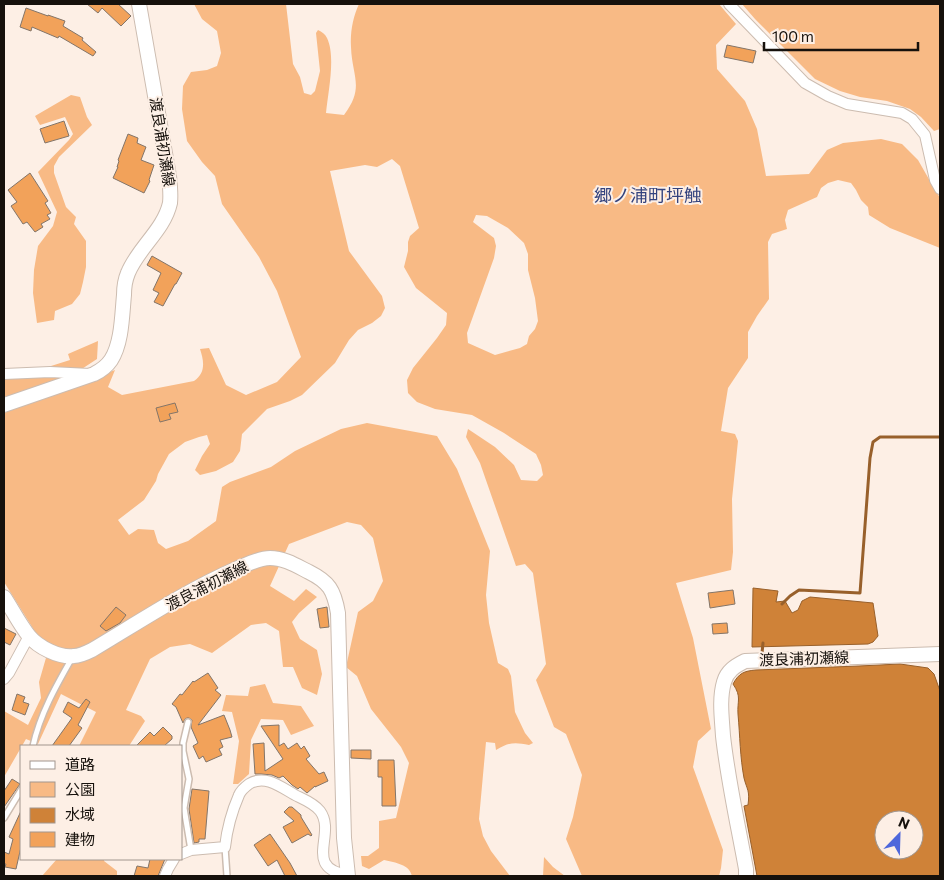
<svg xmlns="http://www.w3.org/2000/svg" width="944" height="880" font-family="Commissioner,'Noto Sans JP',sans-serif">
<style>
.green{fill:#f8ba85;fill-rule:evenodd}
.water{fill:#cf8238;stroke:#98602b;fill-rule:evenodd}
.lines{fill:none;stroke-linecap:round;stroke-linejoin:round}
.stream{stroke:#98602b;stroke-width:3}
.building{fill:#f2a25a;stroke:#837569}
.lane-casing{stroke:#ccbcb0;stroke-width:8}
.street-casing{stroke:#ccbcb0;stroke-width:12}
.secondary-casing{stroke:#ccbcb0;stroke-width:16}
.lane{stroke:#fff;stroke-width:5}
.street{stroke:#fff;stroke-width:10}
.secondary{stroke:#fff;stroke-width:14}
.labels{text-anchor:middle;stroke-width:4;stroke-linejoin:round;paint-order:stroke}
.street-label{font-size:15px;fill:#16110c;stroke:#fdefe5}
.quarter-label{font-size:18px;fill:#34437e;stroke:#fdefe5}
</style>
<rect width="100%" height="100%" fill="#fdefe5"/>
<path class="green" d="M194,4h92l7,60 7,13 4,16 7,2 4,-4 5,-20 -4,-38 2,-3c4,2 7,4 9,8 9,19 1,54 -1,75l18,2c21,-28 8,-38 7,-68 -1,-15 2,-30 8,-43h360l17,20 -20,21 1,24 28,32 12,28 9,47 43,-2 18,-24 16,-7 38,-4 21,5 16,16 12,21 10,17v50l-50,-20 -21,-13 -1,-8 -7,-7 -5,-10 -5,-7 -13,-3 -10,3 -7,5 -4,9 -29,13 -3,10 2,9 -15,5 -4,8 1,57 -12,17 -9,16v26l-20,30 -7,43 14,3 3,7 -6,58 1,53 -2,18 -55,13 17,55 18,91 -13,12 -5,26 30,83 -2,18 -2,8h-137l-16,-37 7,-22 9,-42 -16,-41 -12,-7 -18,-47 10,-16 -13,-91 -8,-9 -9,2 -36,-103 -14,-26 2,-8 27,18 19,18 7,15 16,1 6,-6 -2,-10 -5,-11 -32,-21 -32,-18 -37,-6 -18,-7 -9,-9 -1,-13 6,-12 24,-30 9,-13 1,-12 -31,-25 -12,-21 4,-16v-9l2,-6 9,-8 -19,-62 -8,-7 -15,8 -12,-2 -35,6 19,80 33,45 3,12 -4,8 -9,7 -14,7 -9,10 -14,23 -33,32 -12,6 -23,8 -25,25 -2,17 -7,11 -17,9 -16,4 -5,-5 7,-14 8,-12 -3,-9 -8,2 -14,5 -16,12 -11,20 -2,7 -12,19 -26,20 11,15 9,-6 16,1 4,13 8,6 22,-8 28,-20 6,-34 8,-5 41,-15 24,-16 46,-22 26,-6 70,13 20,33 33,82 -4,44 3,28 9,40 10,6 3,7 4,36 10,21 8,10 -4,2c-14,-3 -20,-3 -33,5l-1,-7 -9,-1 -7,77 4,17 8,15 19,25h-98c-3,-12 -16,-13 -28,-16l-15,9 -7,-3 -1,-10h7l11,-8v-27l17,-3 13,-55 -8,-16 -30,-38 -14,-33 -11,-9 12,-55 15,-11 10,-20 -10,-43 -12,-13 -14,-3 -58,22 -19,42 24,15 12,-12 11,8 -18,16 -7,9 8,17 17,11 5,24 -5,21 -15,-7 -9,-21h-10l-4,-36 -13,-8 -15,2 -39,28 -22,-9 -20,3 -20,12 -24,51 15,6 4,5 -16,25h-50l17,-34 -35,-18 -23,50 -12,-5 -22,38v-66l24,14 13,-27 -2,-16 11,-38 -13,-9 -33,-53v-169l111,-43 -7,17 14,8 72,-14c12,-8 10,-20 6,-32l9,-1 17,37 20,10 31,-13 24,-25 -24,-66 -18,-34 -37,-53 -7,-28 -13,-14 -15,-21 -5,-32 1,-23 8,-14 16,-2 10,-4 4,-13 -4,-22 -15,-12zM476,215l11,1 21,12 16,15 4,11v16l7,28 3,23 -3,8 -6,7 -2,8 -7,4 -25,7 -27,-12 -1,-10 27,-75 2,-12 -2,-8 -21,-16z
M742,4h198v125l-6,2 -13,-14 -11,-8 -23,-8 -27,-4 -20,-6 -25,-12 -60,-60z
M71,95l9,2 7,20 5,8 -33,32 -5,9v7l12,34 10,10 -2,7 12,17v26l-3,15 -3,12 -8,10 -17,7 -1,9 -17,3 -4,-30 1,-23 4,-24 15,-20 4,-14 -19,-40 31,-32 4,-6 -8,-17 -25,8 -5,-9z
M98,341l-1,18 -29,19 -64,19v-20l47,-1v-10l19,-6 -2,-6z
M265,684l8,19 28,3 13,20 -23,9 -8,-15 -22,-1 -10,21 -2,34 -11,10h-5l6,-43 -7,-29 -10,-1 4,-16 22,1 2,-9z
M544,857l9,10 12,9h-22z
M57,859h47v2l13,10v5h-75z"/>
<path class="water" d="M753,588l25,3 -2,11 9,-1 7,12 6,-3 4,-9 8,-4 63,6 5,33 -5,6 -5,2 -116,3z
M900,664l28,4 6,6 6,17v185h-183l-13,-70 4,-1c2,-15 -1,-15 -4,-27 -4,-21 -4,-42 -6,-64 -1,-13 4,-17 -5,-30 6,-11 11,-13 23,-14l103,-4zM884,820h30v30h-30z"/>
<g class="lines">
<path class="stream" d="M782,604l8,-8 9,-6 61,3 10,-135 3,-16 7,-5h60
M762,653l1,-10"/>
</g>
<path class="building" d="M87,4h31l13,12 -10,10 -19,-18 -4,5z
M26,8l22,8v-1l17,6 -2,5 20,12 -1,2 14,12 -3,4 -34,-20 -1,2 -26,-11 -1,4 -11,-4z
M727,45l29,6 -3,12 -29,-6z
M64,121l5,15 -24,7 -5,-14z
M128,134l10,4 -1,5 9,4 -5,13 13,5 -5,15 1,1 -6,12 -31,-15 5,-11h-1l2,-6 -1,-1z
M30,173l18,28 -3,2 6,10 -4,2 3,4 -9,5 2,3 -8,5 -8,-10 -4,2 -12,-18 6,-4 -9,-12z
M152,256l30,17 -6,11h-1l-12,22 -9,-4 5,-9 -6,-3 8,-17 -14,-8z
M175,403l3,9 -9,2 2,5 -11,3 -4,-14z
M733,590l2,14 -25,4 -2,-15z
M116,607l10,8 -6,8 -14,8 -6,-5z
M327,607l2,20 -9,1 -3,-19z
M727,623l1,10 -15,1 -1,-10z
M4,628l12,6 -6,11 -6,-3z
M208,673l10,15 -3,2 6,5 -23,30 26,-10 6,15 2,7 -12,3 3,7 -4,2 3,6 -16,7 -3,-6 -4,3 -6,-13 5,-3 -7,-16 1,-7 -3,-2h-2l-2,1 -2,4 -7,-16 -4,-3 8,-10 2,1 11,-14 1,1z
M17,694l8,3 -2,5 6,2 -4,11 -13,-5z
M86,699l4,3 -12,23 4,3 -13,18h-17l20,-28 -9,-6 5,-10 11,6z
M279,725v21l5,-3 4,6 9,-6 4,6 3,-3 6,10 -4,3 13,15 5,-2 4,9 -13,6v-1l-8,7 -7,-6 -2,2 -6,-4 -9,-9 -4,2 -7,-3 -11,-1h-6l-2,-30 11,-1 1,28 18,-12 -22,-33z
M163,727l9,9v3l-8,7h-28l14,-14 4,4z
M351,750h20v9l-20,-1z
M378,760h16l2,46h-14v-29h-4z
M12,779l8,5 -16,23v-16z
M192,789l17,2 -4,48h-6v3l-5,1 -5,-34z
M289,807h3l9,8v2l11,18 -1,1 -3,-2 -16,9 -9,-16 11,-6 -10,-9z
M21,811v36l-5,22 -11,-2 1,-3h-2v-12l5,2 4,-15 -4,-2z
M270,834l20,29 7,13h-12l-8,-16 -9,6 -14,-21z
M150,859h15l-7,17h-24l3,-10 11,2z"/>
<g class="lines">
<g class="lane-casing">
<path id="lane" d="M188,722l-5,21v8l6,28 -5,29 7,42
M33,746c7,-32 23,-60 39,-88
M4,818l17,-28
M225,847l2,29"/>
</g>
<g class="street-casing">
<path id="street" d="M729,4l76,79 23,13 19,8 55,9 10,6 13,16 10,45 5,9
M4,374l46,-2 40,2
M4,679l5,-6 20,-37
M181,854l10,-4 34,-3c2,-18 7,-36 14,-52 2,-5 6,-8 10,-11 16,-10 32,3 46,11 8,4 19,8 25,16 17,23 -18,57 28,64
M165,876l3,-7 6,-10"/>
</g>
<g class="secondary-casing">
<path id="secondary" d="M4,405l90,-31c6,-3 13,-8 17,-14 11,-17 11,-45 13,-65 0,-7 1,-15 4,-22 10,-25 36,-43 42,-70 1,-9 0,-18 -1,-27l-30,-172
M4,597c8,12 16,28 25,39 9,11 30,22 45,20 6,0 12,-3 18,-6 47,-28 95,-60 146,-82 10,-4 21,-10 32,-10 14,0 27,8 39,14 20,10 25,18 29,41l6,225 4,38
M746,876v-7c-8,-44 -18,-88 -23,-133 -1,-17 -4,-37 1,-54 3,-11 11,-16 21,-21l195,-7"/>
</g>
<use href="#lane" class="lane"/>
<use href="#street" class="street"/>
<use href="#secondary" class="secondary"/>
</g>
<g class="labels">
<g class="street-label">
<text transform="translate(162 142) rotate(81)" y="5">渡良浦初瀬線</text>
<text transform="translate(207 586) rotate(-27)" y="5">渡良浦初瀬線</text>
<text transform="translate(804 659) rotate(-2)" y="5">渡良浦初瀬線</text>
</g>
<g class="quarter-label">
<text x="648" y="202">郷ノ浦町坪触</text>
</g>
</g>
<rect width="944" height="880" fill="none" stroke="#16110c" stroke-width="10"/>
<rect x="20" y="745" width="162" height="115" fill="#fdefe5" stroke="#a1968e"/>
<rect x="30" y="761" width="25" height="8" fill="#ffffff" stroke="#a1968e"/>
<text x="65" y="770" font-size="15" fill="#16110c">道路</text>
<rect x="30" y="782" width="25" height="15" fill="#f8ba85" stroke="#a1968e"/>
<text x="65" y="795" font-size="15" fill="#16110c">公園</text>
<rect x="30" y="808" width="25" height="15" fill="#cf8238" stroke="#a1968e"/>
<text x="65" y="820" font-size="15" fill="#16110c">水域</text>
<rect x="30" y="832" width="25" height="15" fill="#f2a25a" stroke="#a1968e"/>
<text x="65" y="845" font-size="15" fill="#16110c">建物</text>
<g transform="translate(899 835) rotate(23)"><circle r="24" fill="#fdefe5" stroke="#a1968e"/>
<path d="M0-4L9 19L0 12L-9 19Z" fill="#4e67db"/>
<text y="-8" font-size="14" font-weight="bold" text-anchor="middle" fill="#16110c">N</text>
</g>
<path d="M764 42v8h154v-8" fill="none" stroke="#16110c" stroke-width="2.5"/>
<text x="772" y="42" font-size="15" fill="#16110c" stroke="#fdefe5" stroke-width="4" paint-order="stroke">100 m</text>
</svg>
